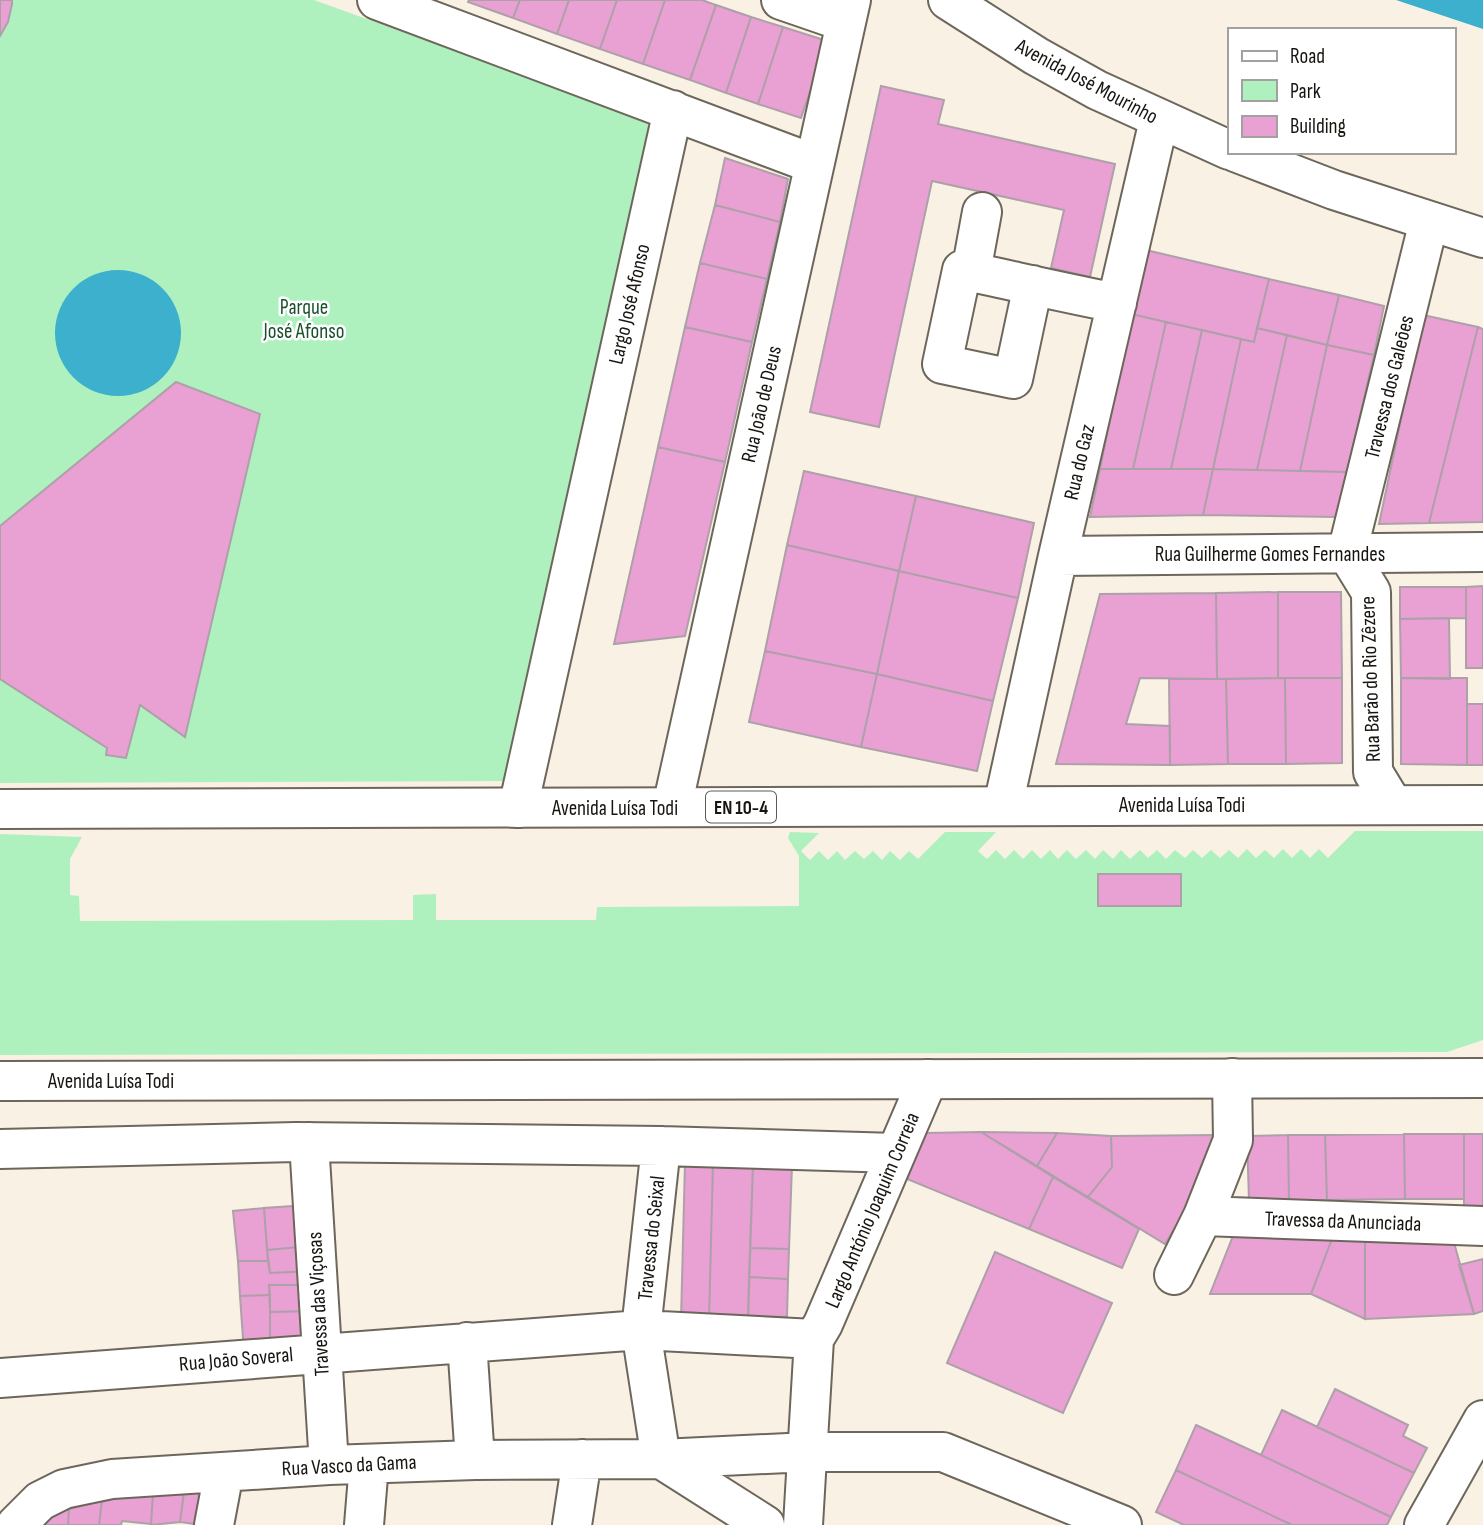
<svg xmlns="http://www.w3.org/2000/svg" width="1483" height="1525" font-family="'Sofia Sans Condensed',sans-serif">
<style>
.green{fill:#aef1bf}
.water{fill:#3cb0cc}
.building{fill:#e9a0d3;stroke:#ada0a9;stroke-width:2}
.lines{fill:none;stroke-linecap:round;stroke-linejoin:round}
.minor-casing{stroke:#6d665b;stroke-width:42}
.major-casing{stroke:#6d665b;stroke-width:42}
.minor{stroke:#fff;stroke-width:38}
.major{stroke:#fff;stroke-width:38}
.labels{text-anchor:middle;stroke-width:5;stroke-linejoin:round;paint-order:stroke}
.shield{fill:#fff;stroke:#5d5b58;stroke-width:2}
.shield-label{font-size:19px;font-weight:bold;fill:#181511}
.street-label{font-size:21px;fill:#181511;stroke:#fff}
.park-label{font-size:21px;fill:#1a502d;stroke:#fff}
</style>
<rect width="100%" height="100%" fill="#f9f1e3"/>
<path class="green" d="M0,0h314l346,125 -150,656 -510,2z
M1355,831h128v209l-36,12 -1447,3v-221l82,3 -12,22v36l9,1 1,25 333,-1v-25l23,-1v26h160l1,-13 202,-1v-50l-11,-18 2,-6 29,1 -18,18 9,9 9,-9 9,9 9,-9 8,9 10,-9 9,8 9,-8 9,9 8,-9 10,9 9,-9 9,8 27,-27h51l-18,19 9,8 9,-9 9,9 9,-9 9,9 9,-9 9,9 9,-9 8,9 9,-9 9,9 10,-9 9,9 8,-9 10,9 8,-9 9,9 10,-9 8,8 9,-8 9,9 9,-9 10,8 8,-8 9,8 9,-8 9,8 9,-8 9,8 9,-9 9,9 9,-8 9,8 9,-9 9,9 9,-9 9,9 9,-9 9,9z"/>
<path class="water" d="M1396,0h87v29z
M55 333a63 63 0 1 1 126 0a63 63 0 1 1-126 0Z"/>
<path class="building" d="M0,0h12v4l-4,18 -8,14z
M469,0h51l-7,18 -45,-16z
M520,0h49l-12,34 -44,-16z
M569,0h48l-17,49 -43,-15z
M617,0h48l-22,64 -43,-15z
M665,0h37l14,5 -26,75 -47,-16z
M716,5l35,12 -25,76 -36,-13z
M751,17l32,10 -25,77 -32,-11z
M783,27l44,14 -26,77 -43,-14z
M881,86l63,14 -6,24 177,40 -25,113 -39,-9 13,-58 -132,-29 -53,246 -69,-15z
M725,158l63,21 -8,43 -65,-17z
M715,205l65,17 -13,57 -67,-16z
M1146,250l123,29 -15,63 -123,-28z
M700,263l67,16 -15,63 -67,-15z
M1269,279l70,16 -12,50 -70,-17z
M1339,295l45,11 -10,49 -47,-10z
M1131,314l35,8 -33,147h-33z
M1423,315l55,12 -49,196 -50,1z
M1166,322l36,8 -31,139h-38z
M685,327l67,15 -27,120 -67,-15z
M1478,327l5,2v193l-54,1z
M1257,328l30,7 -30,135 -44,-1 28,-130 13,3z
M1202,330l39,9 -28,130h-42z
M1287,335l40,10 -27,126 -43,-1z
M1327,345l47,10 -27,117 -47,-1z
M176,382l84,32 -75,323 -45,-32 -14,53 -20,-3 1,-7 -107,-69v-153z
M658,447l67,15 -40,174 -71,8z
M1100,469h113l-10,46 -113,2z
M1213,469l44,1 90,2 -11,45 -133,-2z
M804,471l112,25 -17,75 -112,-26z
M916,496l118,27 -16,75 -119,-27z
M787,545l112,26 -22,103 -112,-23z
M899,571l119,27 -25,103 -116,-27z
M1483,586v82h-17v-81z
M1400,587h66v31l-66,1z
M1278,592v86l-61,1 -1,-86z
M1278,592h63l1,86h-64z
M1216,593l1,86 -77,-1 -14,46 44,2v39l-114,-1 44,-170z
M1449,618l1,61 -49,-1 -1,-59z
M765,651l112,23 -16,73 -112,-25z
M877,674l116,27 -16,70 -116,-24z
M1285,678l1,86h-58l-2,-85z
M1285,678h57v85l-56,1z
M1401,678h66v87l-66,-1z
M1169,679h57l2,85 -58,1z
M1467,704h16v61h-16z
M1098,874h83v32h-83z
M981,1132l76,1 -20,33z
M981,1132l72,45 -24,52 -122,-50 18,-46z
M1057,1133l54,3 1,31 -24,30 -51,-31z
M1404,1134h60v65h-59z
M1404,1134l1,65 -78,1 -2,-65z
M1464,1134h19v74h-19z
M1215,1135l-32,79 -18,30 -77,-47 24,-30 -1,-31z
M1288,1135h37l2,65 -38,1z
M1288,1135l1,66h-40l-2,-65z
M685,1162l28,1 -4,158 -28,-1z
M713,1163l40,1 -5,158 -39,-1z
M753,1164l39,1 -3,84 -39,-1z
M1053,1177l86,52 -17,39 -93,-39z
M307,1205l3,41 -43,4 -3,-42z
M264,1208l4,53h-30l-5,-50z
M1235,1231h100l-24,63h-101z
M1335,1231l30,1v87l-54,-25z
M1365,1232h86l23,82 -109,5z
M310,1246l2,25 -42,2 -3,-23z
M750,1248l39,1 -1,30 -39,-2z
M995,1252l117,51 -49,110 -116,-50z
M1483,1259v52l-9,3 -15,-49z
M238,1261h30l2,12 42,-2 1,14h-44l1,10 -30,1z
M749,1277l39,2 -1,38 -39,-1z
M269,1285h44l1,26 -44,1z
M270,1295v57l-26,1 -4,-57z
M314,1311l4,39 -48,2v-40z
M1335,1389l73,36 -5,11 24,12 -13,25 -97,-46z
M1282,1410l132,63 -23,44 -130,-62z
M1196,1425l65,30 130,62 -4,8h-95l-116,-55z
M1176,1470l116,55h-108l-28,-13z
M204,1490l-3,35 -21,-3 4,-30z
M184,1492l-4,30 -29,3 2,-32z
M153,1493l-2,31 -29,-3 -1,4h-22l3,-25z
M102,1500l-3,25h-31l1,-16z
M69,1509l-1,16h-28l1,-9z"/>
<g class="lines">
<g class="minor-casing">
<path id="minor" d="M377,0l437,164
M781,0l64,22
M948,0l88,56 61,34 132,60
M1235,152l99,38 149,48
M971,272l11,-60
M1033,285l-20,94 -71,-15 20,-94c52,11 103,23 155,33
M1058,556l425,-4
M1393,805l-20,-33 -2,-180 -24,-39 82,-332
M1003,806l55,-250 101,-436
M672,807l179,-807
M518,808l155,-698
M309,1142l20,323
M661,1146l-20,184 20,129 104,66
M0,1149l296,-7 365,4 235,7
M1203,1216l280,10
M1174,1275l29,-59 30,-76 -1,-62
M467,1342l8,118
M0,1378l641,-48 173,9 9,-15 105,-245
M16,1525l24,-24 24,-12 48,-10 217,-14 146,-5 186,-1 147,-7h135l179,73
M214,1525l10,-53
M364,1525l5,-61
M572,1525l10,-66
M803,1525l11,-186
M1424,1525l59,-105"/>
</g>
<g class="major-casing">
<path id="major" d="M0,809l1483,-4
M0,1081l1483,-3"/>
</g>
<use href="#minor" class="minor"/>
<use href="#major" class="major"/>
</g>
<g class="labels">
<rect class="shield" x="706" y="791.5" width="70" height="31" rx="5"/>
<g class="shield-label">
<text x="741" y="814">EN 10-4</text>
</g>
<g class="street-label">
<text transform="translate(1087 81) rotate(28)" y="7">Avenida José Mourinho</text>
<text transform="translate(629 304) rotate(-77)" y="7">Largo José Afonso</text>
<text transform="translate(1389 387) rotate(-76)" y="7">Travessa dos Galeões</text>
<text transform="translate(761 404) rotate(-77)" y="7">Rua João de Deus</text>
<text transform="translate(1079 462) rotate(-77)" y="7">Rua do Gaz</text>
<text x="1270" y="561">Rua Guilherme Gomes Fernandes</text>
<text transform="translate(1370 679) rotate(-92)" y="7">Rua Barão do Rio Zêzere</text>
<text x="1182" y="812">Avenida Luísa Todi</text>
<text x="615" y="815">Avenida Luísa Todi</text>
<text x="111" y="1088">Avenida Luísa Todi</text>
<text transform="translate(872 1210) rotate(-67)" y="7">Largo António Joaquim Correia</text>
<text transform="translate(1343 1221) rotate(2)" y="7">Travessa da Anunciada</text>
<text transform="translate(651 1238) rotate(-84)" y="7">Travessa do Seixal</text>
<text transform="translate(318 1304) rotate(-93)" y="7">Travessa das Viçosas</text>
<text transform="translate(236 1359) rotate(-5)" y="7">Rua João Soveral</text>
<text transform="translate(349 1465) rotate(-3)" y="7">Rua Vasco da Gama</text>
</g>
<g class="park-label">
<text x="304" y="314">Parque<tspan x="304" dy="24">José Afonso</tspan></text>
</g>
</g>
<rect x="1228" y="28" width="228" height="126" fill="#ffffff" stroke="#a3a1a0" stroke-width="2"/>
<rect x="1242" y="51" width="35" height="10" fill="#ffffff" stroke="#a3a1a0" stroke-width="2"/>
<text x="1290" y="63" font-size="21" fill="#181511">Road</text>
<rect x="1242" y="80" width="35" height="21" fill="#aef1bf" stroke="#a3a1a0" stroke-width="2"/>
<text x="1290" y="98" font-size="21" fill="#181511">Park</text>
<rect x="1242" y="116" width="35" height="21" fill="#e9a0d3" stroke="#a3a1a0" stroke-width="2"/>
<text x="1290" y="133" font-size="21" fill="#181511">Building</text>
</svg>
